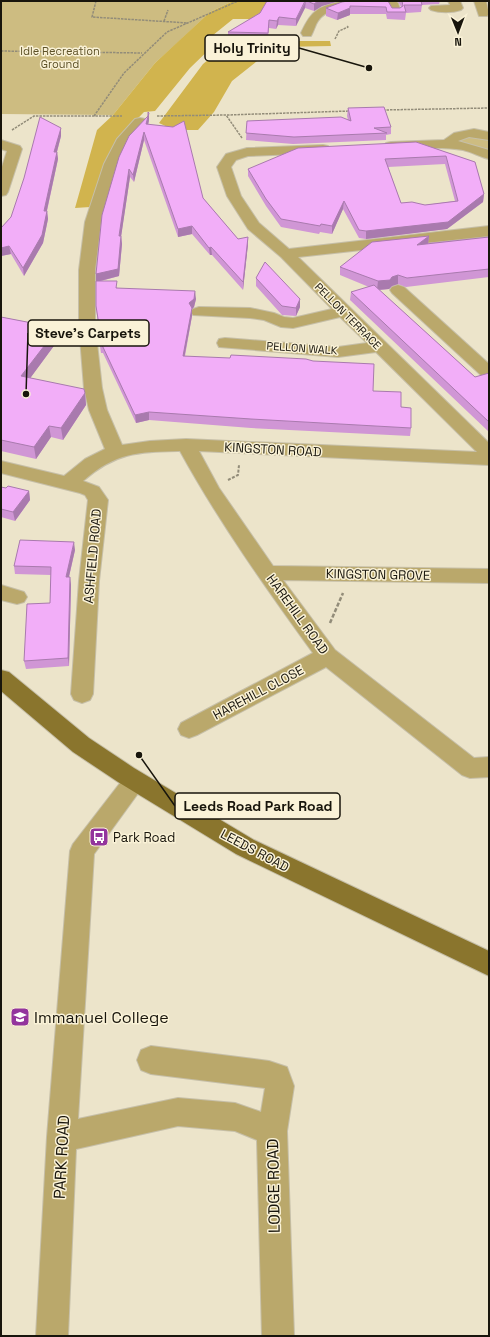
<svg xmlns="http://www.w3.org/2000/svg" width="490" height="1337" font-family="'Space Grotesk',sans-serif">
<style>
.green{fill:#cdbc81}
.forest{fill:#d1b44e}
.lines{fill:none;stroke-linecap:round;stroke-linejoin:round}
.minor-casing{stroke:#c6bfa8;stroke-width:2}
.major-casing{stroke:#c6bfa8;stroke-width:2}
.path-far2{stroke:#928c79;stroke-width:1.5;stroke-dasharray:2.5 1;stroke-linecap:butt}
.path-far1{stroke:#928c79;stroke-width:2;stroke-dasharray:3 1.5;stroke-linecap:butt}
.path{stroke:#928c79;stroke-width:2.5;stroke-dasharray:4 2;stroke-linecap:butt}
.minor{fill:#baa86b;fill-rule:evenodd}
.major{fill:#8a752d;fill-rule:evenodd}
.wall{fill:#d096d5;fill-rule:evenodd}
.shaded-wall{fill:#a97aae}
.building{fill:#f2aef8;stroke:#a97aae;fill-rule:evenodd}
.labels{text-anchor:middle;stroke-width:3;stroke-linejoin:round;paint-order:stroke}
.far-park-label{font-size:11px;fill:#5d5127;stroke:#faf2d7}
.far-street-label{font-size:11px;fill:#18150c;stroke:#faf2d7}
.street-label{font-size:13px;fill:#18150c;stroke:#faf2d7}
.poi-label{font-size:13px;fill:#18150c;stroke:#faf2d7;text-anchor:start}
.near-poi-label{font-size:16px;fill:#18150c;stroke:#faf2d7;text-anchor:start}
.near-street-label{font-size:16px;fill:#18150c;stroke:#faf2d7}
.leader{fill:none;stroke:#18150c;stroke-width:1.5}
.callout-dot{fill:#18150c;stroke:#faf2d7;stroke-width:1.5}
.callout{fill:#faf2d7;stroke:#18150c;stroke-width:1.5}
.callout-label{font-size:14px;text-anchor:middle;font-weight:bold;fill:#18150c}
</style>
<rect width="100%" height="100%" fill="#ece4ca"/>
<path class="green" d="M1,1h232l-23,11 -33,31 -22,20 -42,52 -112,-1z
M470,136l19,2v13l-30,-9 -1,-2z"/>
<path class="forest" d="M233,1h52l-28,18h-24l-26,21h12l-29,28 -35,43 -11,1 -27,28 -27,67 -15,1 22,-78 16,-15 42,-52 55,-51z
M231,41h99l1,5 -51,1 -14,7 -34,27 -18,31 -16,18h-24l-15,-7 44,-59z"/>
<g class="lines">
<g class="minor-casing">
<path id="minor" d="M345,1h26l-2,2c-15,4 -41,3 -51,18 -3,4 -4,10 -7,15h-8l-2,-3c11,-24 18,-27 44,-32z
M380,1h15l3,2 3,9 -2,2h-8l-3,-7z
M448,1h12l3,7 -2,2c-9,3 -21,3 -30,0l-2,-2 2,-2 19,-1z
M474,1h12l3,13 -2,2h-8z
M140,118l5,1 2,3 -19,21 -10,21 -17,58 -6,48v55l7,63 5,22 15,35 28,-4 36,-2 291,13 -101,-100 -38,5 -119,-10 -2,-4 2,-4 6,-1 113,9 29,-4 -27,-26 -47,11 -12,-1 -17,-7 -14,-2 -57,-3 -2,-3 2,-3 6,-2 51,1 24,5 10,4 9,1 39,-9 -51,-52 -33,-28 -21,-33 -10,-29 9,-13 21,-6 76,-3 5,1 2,3 -2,3 -5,1 -75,3 -12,4 -5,7 10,29 18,27 30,26 200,-23v10l-191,21 191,186v22l-290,-14 20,37 54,78 216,3v14l-206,-3 52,70 139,108 15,-1v20l-19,1 -8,-3 -136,-108 -129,68 -8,3 -8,-3 -3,-6 3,-6 132,-70c-47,-65 -94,-131 -133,-202 -42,1 -64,1 -97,30l16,6 9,13 -9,81 -6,113 -3,6 -8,3 -8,-3 -3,-6 8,-113 9,-81 -3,-5 -5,-2 -79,-20v-12l63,15 21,-17 20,-10 -16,-39 -5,-22 -5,-63v-55l6,-48 19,-58 13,-25 18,-20z
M474,129l15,3v8l-20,-3 -11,4 31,9v9c-9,-2 -17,-7 -26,-9 -24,-4 -48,-1 -72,0l-5,-1 -2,-3 2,-3 5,-1 53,-2 10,-7z
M1,140l19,6 2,3 -14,43 -2,3 -5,1v-26l6,-19 -6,-2z
M398,285l6,2 85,77v14l-6,-1 -91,-84 -2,-3 2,-3z
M1,585l23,7 3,5 -3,5 -7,2 -16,-4z
M135,771l8,3 4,7 -53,73 -16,265 100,-21 57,5 26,9 4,-24 -114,-14 -10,-4 -4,-10 4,-10 10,-4 118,15 18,6 7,19 -7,45 7,205h-32l-5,-196 -22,-9 -57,-5 -102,23 -8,187h-32l11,-199 23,-286 3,-7 54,-70z"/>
</g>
<g class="major-casing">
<path id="major" d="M1,670l8,2 80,66 45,30 120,72 235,111v25l-253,-122 -118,-72 -45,-30 -72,-61z"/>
</g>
<path class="path-far2" d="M96,1l-4,16 96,6
M164,21l4,-11
M335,39l4,-8 9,-4 -1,-1
M1,51l141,2
M383,110l106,-2
M227,115l123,-4
M94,116l30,-43 43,-41 71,-31
M157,116l69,-1 16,23
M12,130l22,-14h88"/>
<path class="path-far1" d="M228,480l10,-5 1,-10"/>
<path class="path" d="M330,623l13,-30"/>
<use href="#minor" class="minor"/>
<use href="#major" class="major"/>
</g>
<path class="wall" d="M267,1h72l-17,5 -8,5 -9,-3 -9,18 -18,-1 -2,4 -7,-1 -1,12h-40v-8l32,-19z
M388,1l4,7h8l1,-1 -2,-4 -2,-2h43l-1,3 -17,1 -1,7 -15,1 -1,7 -18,-1 -1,-5h-36v1l-13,5 -11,-4v-8z
M348,108l43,19v7l-5,1v5l-93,4 -47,-4 1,-19 101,-1 -1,-4z
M149,120l-1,4 55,74 35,41 10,-2v7l-5,46 -31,-35h-2l-18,-21 -14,3 -34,-97 -10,42 -4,-5 -9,59 1,8 -3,32 -18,5 17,7 78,11 -2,8 -2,2v7l-7,40 188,35 28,16 10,21 -1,8 -159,-8 -102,-8 -13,3 -33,-70h-2l-4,-28h1l-2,-19v-32l33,-138z
M61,128v8l-4,16 1,7 -11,52 1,8 -5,24 -19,33 -13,-22 -10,2v-28l10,-11z
M416,142l59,20 9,32 -1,8 -36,27 -81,10 -7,-1 -16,-29 -11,25 -12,-2 -1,2 -38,-7 -15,-21 -18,-30v-7zM445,164l10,37 -30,4 -24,-2 -13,-36z
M429,236l-1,7 61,-6v40l-83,10 -8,-3 -6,2 -3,3 -10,1 96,87 14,-4v59l-139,-132 1,-8 18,-5 -29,-12v-8z
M256,278l44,29 -4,9 -14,-1 -26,-29z
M1,317l57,11 1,11 -29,39 55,15 1,12 -23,35 -12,-3 -15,22 -35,-8z
M1,487l5,1 23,3 1,9 -15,21 -14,-4z
M75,550l-6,27 2,8 -2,81 -43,3 -2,-8 26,-58 1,-28 -36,-1 -1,-8z"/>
<path class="shaded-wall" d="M306,1l-1,7 -9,18v-7z
M318,1h21l-17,5 -8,5v-7z
M350,8v7l-13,5 1,-7z
M279,17l-1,8 -2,4 1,-8z
M149,113v7l-2,11 -1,-7z
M61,128v8l-6,23 -1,-7z
M144,132v8l-10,42 -1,-7z
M57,152l1,7 -13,60 -1,-8z
M129,169l1,8 -10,67 -1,-8z
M484,194l-1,8 -36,27 -81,10v-8z
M344,201l-1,8 -11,25v-8z
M47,211l1,8 -5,24 -19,33 -1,-8z
M192,226v8l-14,3v-8z
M121,236l1,8 -3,32 -23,6v-8z
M429,236l-1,8 -11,1z
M248,237v7l-5,46v-8z
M9,246l2,8 -10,2v-8z
M211,247l1,8h-2l-1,-7z
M398,275v9l-6,2 -3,3 -12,1 1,-9z
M195,291l1,8 -2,8 -2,2v7l-9,48v-8l6,-53z
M300,299v8l-4,9v-8z
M58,328l1,11 -36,49 -2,-12z
M85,393l1,12 -23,35 -2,-12z
M149,412v8l-13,3 -1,-8z
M49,426l2,11 -15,22 -2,-12z
M29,491l1,9 -15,21 -2,-9z
M74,542l1,8 -8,35 -1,-8z
M70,577l1,8 -2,81 -1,-8z"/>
<path class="building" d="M267,1h38l-9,18 -17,-2 -2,4 -8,-1 -1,13 -40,-1 32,-19z
M307,1h11l-4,3z
M348,1h40l4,7h8l3,-2 -1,-5h19l1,4h-18l2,7h-19l-1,-5 -36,-1v2l-12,5 -12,-5 16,-6z
M384,107l7,20 -17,1 13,5 -93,4 -48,-4 1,-12 94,-4 10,4 -3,-13z
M148,112l1,1 -3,11 27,3 11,-6 19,77 35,41 10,-2 -5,45 -32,-35 -2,1 -17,-22 -14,3 -34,-97 -11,43 -4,-6 -10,67h2l-3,33 -22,5 6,-59 17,-58 10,-21 19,-20z
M40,117l21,11 -7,24h3l-13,59h3l-5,24 -19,33 -14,-22 -8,2v-20l10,-11 13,-39z
M416,142l59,20 9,32 -36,28 -82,9 -7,-1 -15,-29 -12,25 -11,-2 -1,2 -39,-7 -15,-20 -18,-30 50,-21zM446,156l12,45 -33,4 -13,-3 -11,1 -16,-44z
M429,236l-12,9 72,-8v32l-82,9 -9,-3 -6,2 -2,3 -12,1 -38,-14 32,-25z
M265,262l35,37 -4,9 -14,-2 -26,-28z
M96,281h21l-1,7 79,3 -1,8 -5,4 3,5 -9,48 47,2 1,-3 75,4 7,2 61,3 -1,27 28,1v15l10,1v20l-160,-9 -102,-7 -14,3 -33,-70h-2l-3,-20h2l-3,-19z
M374,285l101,92 14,-4v49l-138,-130z
M1,317l57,11 -37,48 63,13 1,4 -24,35 -12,-2 -15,21 -33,-7z
M8,486l21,5 -16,21 -12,-3v-22l5,1z
M20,540l54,2 -8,35h4l-2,81 -44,3 3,-57 23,-1 1,-36 -37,-1z"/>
<defs>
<g id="bus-square" transform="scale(1)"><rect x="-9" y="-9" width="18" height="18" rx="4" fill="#93349d" stroke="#faf2d7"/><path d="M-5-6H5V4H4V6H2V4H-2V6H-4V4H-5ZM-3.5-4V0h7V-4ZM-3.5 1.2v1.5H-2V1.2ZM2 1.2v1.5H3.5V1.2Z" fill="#fff"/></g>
<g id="school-square" transform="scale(1)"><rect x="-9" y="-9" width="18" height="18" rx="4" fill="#93349d" stroke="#faf2d7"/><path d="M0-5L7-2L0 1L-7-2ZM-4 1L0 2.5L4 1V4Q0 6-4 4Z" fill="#fff"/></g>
</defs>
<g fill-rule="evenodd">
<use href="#bus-square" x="99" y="837"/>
<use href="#school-square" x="20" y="1017"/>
</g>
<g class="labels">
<g class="far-park-label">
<text x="60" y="55">Idle Recreation<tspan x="60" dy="13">Ground</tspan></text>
</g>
<g class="far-street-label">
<text transform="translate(348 316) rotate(45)" y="4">PELLON TERRACE</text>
<text transform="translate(302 348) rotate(4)" y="4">PELLON WALK</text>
</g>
<g class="street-label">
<text transform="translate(273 449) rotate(3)" y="5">KINGSTON ROAD</text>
<text transform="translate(92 556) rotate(-85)" y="5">ASHFIELD ROAD</text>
<text transform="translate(378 574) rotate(1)" y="5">KINGSTON GROVE</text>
<text transform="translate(298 614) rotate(54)" y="5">HAREHILL ROAD</text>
<text transform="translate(258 692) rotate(-28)" y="5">HAREHILL CLOSE</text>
<text transform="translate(255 850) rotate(28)" y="5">LEEDS ROAD</text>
</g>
<g class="poi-label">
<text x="113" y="842">Park Road</text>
</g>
<g class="near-poi-label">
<text x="34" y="1023">Immanuel College</text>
</g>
<g class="near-street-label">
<text transform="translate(61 1157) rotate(-87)" y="6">PARK ROAD</text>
<text transform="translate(273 1186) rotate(-91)" y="6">LODGE ROAD</text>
</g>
</g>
<path class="leader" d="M369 68L299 48M26 394L28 333M139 755L175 806"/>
<g class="callout-dot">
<circle cx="369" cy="68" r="4"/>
<circle cx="26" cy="394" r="4"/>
<circle cx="139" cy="755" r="4"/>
</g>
<g class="callout">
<rect x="205" y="35" width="94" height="26" rx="4"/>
<rect x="28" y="320" width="121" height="26" rx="4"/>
<rect x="175" y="793" width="165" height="26" rx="4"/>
</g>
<g class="callout-label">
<text x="252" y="53">Holy Trinity</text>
<text x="88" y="338">Steve's Carpets</text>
<text x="258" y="811">Leeds Road Park Road</text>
</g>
<rect width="490" height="1337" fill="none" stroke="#18150c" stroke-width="4"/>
<g transform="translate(458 32) rotate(179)" stroke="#faf2d7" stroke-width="3" paint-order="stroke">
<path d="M0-3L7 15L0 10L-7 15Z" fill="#18150c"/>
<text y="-6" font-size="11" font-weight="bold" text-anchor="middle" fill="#18150c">N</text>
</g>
</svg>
